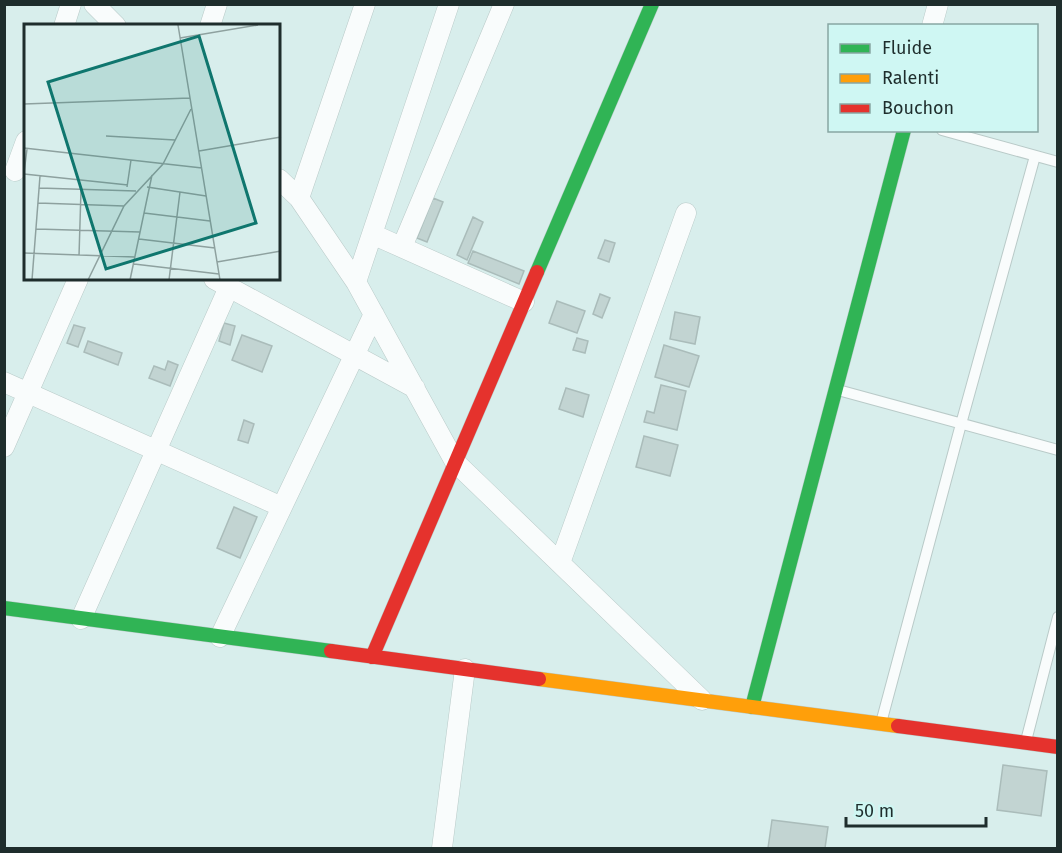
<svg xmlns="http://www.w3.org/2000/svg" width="1062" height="853" font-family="'Fira Sans',sans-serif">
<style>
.building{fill:#c2d4d2;stroke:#aabcba;stroke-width:1.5}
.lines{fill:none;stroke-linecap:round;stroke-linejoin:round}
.lane-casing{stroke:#b9cac8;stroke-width:12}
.street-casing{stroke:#b9cac8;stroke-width:21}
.fast-casing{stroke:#b9cac8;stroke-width:15}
.slow-casing{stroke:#b9cac8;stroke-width:15}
.jam-casing{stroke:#b9cac8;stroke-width:15}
.lane{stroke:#f9fcfc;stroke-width:10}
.street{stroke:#f9fcfc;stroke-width:20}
.fast{stroke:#30b455;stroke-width:14}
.slow{stroke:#ff9f0a;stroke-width:14}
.jam{stroke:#e5322d;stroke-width:14}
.inset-road{fill:none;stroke:#8ea19f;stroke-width:1.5}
.view{fill:#0f766e;fill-opacity:0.15;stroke:#0f766e;stroke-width:3}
.inset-edge{fill:none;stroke:#1e2d2c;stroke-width:3}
</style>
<rect width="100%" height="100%" fill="#d8eeec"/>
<path class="building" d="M433,198l10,4 -16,40 -10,-4z
M473,217l10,5 -16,38 -10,-5z
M605,240l10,3 -6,19 -11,-4z
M473,251l51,20 -5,13 -51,-21z
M600,294l10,4 -8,20 -9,-4z
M557,301l28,10 -8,22 -28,-10z
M675,312l25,5 -5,27 -25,-5z
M224,323l11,3 -5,19 -11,-4z
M74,325l11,3 -7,19 -11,-4z
M242,335l30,11 -10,26 -30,-12z
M577,338l11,3 -3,12 -12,-3z
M88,341l34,12 -4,12 -34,-13z
M664,345l35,11 -10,31 -34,-10z
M168,361l10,4 -8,21 -21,-8 5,-12 11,4z
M661,385l25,6 -9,39 -33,-8 3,-11 7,2z
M566,388l23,7 -6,22 -24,-8z
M244,420l10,4 -6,19 -10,-3z
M644,436l34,9 -8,31 -34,-9z
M234,507l23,10 -17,41 -23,-10z
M1003,765l44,6 -6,45 -44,-6z
M772,820l56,7 -3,21h-57z"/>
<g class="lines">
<g class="lane-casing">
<path id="lane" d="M942,130l116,32
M838,390l220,60
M881,723l80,-299 74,-268
M1026,741l32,-124"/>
</g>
<g class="street-casing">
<path id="street" d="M94,4l22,22
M64,26l7,-22
M210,26l7,-22
M932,26l6,-22
M15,171l11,-30
M279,179l20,19 57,84 99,180 247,238
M299,198l66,-194
M372,234l152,68
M402,247l102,-243
M214,279l201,109
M356,282l93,-278
M4,382l278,125
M4,447l74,-168
M560,563l126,-350
M81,619l148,-332
M220,637l154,-323
M442,848l23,-179"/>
</g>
<g class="fast-casing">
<path id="fast" d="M537,272l115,-268
M4,608l327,43
M752,707l152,-577"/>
</g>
<g class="slow-casing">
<path id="slow" d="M539,679l359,47"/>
</g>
<g class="jam-casing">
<path id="jam" d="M331,651l208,28
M372,657l165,-385
M898,726l160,21"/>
</g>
<use href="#lane" class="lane"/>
<use href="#street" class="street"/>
<use href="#fast" class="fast"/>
<use href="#slow" class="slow"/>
<use href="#jam" class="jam"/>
</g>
<g transform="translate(24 24)">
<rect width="256" height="256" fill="#d8eeec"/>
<path class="inset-road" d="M154,1l42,255M156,14l78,-13M0,80l166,-6M82,112l69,4M0,124l178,20M175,127l82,-14M0,149l3,-24M0,150l104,11M103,163l4,-27M123,163l59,9M15,164l97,3M14,179l86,3M120,189l66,8M12,205l104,3M115,215l76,9M0,229l111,4M55,232l2,-66M193,238l64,-11M110,240l85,10M8,256l8,-104M64,256l36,-74 39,-42 28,-55M106,256l22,-105M145,256l11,-88"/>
<path class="view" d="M175,12l57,187 -150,46 -58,-187z"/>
<rect width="256" height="256" class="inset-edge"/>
</g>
<rect width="1062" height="853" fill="none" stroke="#1e2d2c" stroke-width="12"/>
<rect x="828" y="24" width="210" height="108" fill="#cff7f3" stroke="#88a6a3" stroke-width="1.5"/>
<rect x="840" y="44" width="30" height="9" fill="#30b455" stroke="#88a6a3" stroke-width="1.5"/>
<text x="882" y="54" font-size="18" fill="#1e2d2c">Fluide</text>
<rect x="840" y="74" width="30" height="9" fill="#ff9f0a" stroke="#88a6a3" stroke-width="1.5"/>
<text x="882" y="84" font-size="18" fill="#1e2d2c">Ralenti</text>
<rect x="840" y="104" width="30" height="9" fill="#e5322d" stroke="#88a6a3" stroke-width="1.5"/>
<text x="882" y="114" font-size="18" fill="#1e2d2c">Bouchon</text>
<path d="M846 817v9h140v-9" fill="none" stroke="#1e2d2c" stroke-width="3"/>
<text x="855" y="817" font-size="18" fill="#1e2d2c" stroke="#cff7f3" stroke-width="4.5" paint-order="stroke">50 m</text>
</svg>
